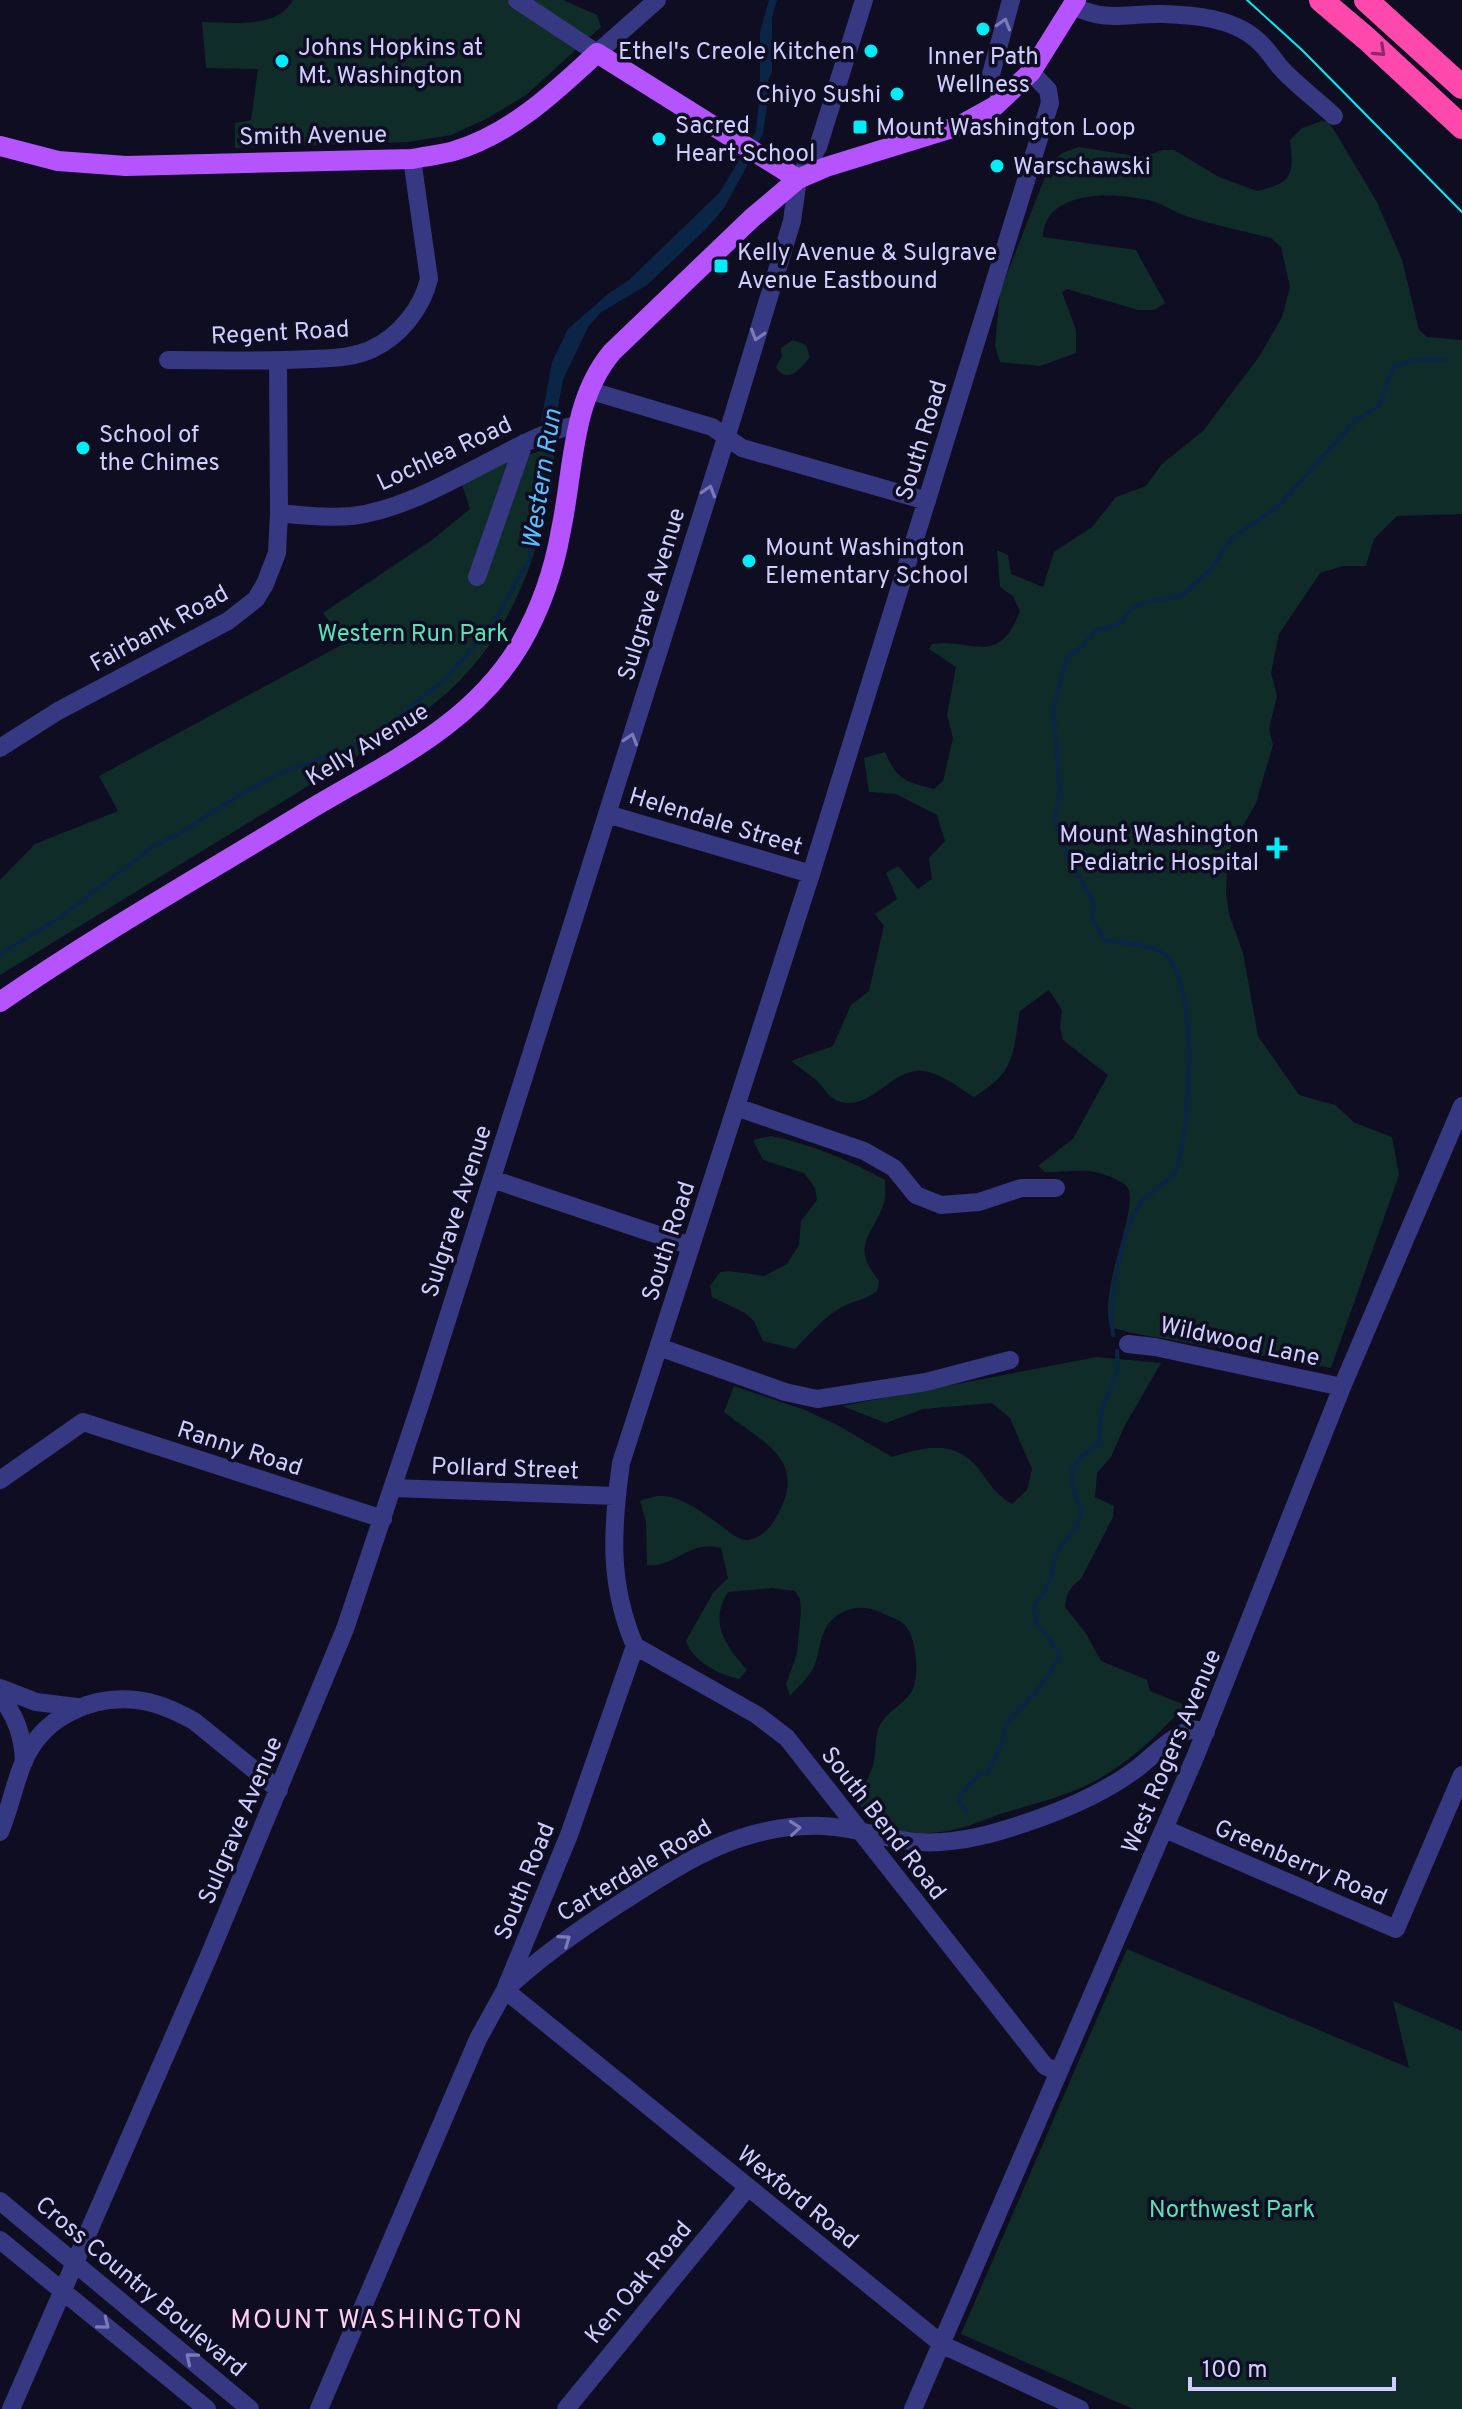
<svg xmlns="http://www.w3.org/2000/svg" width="1462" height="2409" font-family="Overpass,sans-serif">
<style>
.green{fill:#102c29}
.water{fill:#0b2547}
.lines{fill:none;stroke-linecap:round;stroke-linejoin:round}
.stream{stroke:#0b2547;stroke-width:4}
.minor{stroke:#363882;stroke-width:18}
.major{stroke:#b554ff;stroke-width:20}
.highway{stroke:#ff48ab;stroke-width:24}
.tram{stroke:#00eef8;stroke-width:2}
.oneway{stroke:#7b7bba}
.oneway2{stroke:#872a66}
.poi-dot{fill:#00eef8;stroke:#0f0d22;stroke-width:3}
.labels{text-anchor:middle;stroke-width:7;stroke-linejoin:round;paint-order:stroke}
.poi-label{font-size:24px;fill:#d0cdff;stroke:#0f0d22;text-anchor:start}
.street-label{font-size:24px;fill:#d0cdff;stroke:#0f0d22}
.park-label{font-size:24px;fill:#57e2b7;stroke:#0f0d22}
.water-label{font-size:26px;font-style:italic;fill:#5bbdff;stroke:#0f0d22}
.neighbourhood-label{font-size:26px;letter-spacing:2px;fill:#ffcff1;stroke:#0f0d22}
</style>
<rect width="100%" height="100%" fill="#0f0d22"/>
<path class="green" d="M293,0h270l34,15 4,12 -75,68 -38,23 -37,17 -43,7 -173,6v-25l16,-3 7,-51 -52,-1 -4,-46c28,0 75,8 91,-22z
M1322,121l6,1 6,8 43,72 25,58 17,70 8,7 35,3v174l-65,2 -23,23 -8,27h-23l-23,7 -41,61 -8,39 6,23 -8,33 4,16 -17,58 -28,49 -2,41 3,21 14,39 15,83 41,59 36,10 20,18 37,14 7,38 -68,193 -199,-35 -22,-6c-11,-40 29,-118 18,-139 -5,-8 -24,-14 -33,-16 -15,-3 -34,0 -50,0l-7,-6 35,-27 35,-64 -45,-35 -3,-13 2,-17 -13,-20 -29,21c-8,45 -4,60 -46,86 -15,-9 -32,-23 -50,-26 -32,-5 -53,42 -86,30 -10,-4 -14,-14 -22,-21 -8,-7 -17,-13 -25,-19l42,-15 18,-41 18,-14 15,-65 -9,-12 22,-15 -11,-26 12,-7 20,23 14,-10 -3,-21 16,-17 -8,-26 -41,-21 -27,-2 -5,-34 21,-6c12,28 20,30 49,37l9,-8 10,-43 -6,-23 9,-48 -27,-18 3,-5c42,-6 66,24 88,-33l-7,-15 -13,-9 -3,-37 11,5 3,19 32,13 11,-35 38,-25 24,-30 30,-11 16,-22 41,-33 56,-74 23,-40 8,-30 -9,-40 -10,-9c-28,-7 -58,-13 -85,-22 -12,-4 -23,-12 -34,-15 -34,-9 -108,-13 -109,36l93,13 29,53 -11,7h-16l-71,-21 -5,3 14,38v23l-36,13 -40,-4 -5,-16 5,-54 50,-128 12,-11 17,-6 62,10 22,-7h11l45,27 38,14c37,-8 37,-18 33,-51l12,-12z
M793,340l13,5 4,12c-9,12 -23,28 -34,10l6,-11 -1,-8z
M555,446c-7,83 -33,169 -92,231 -20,22 -44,38 -67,55l-396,243v-95l35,-36 83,-33 -19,-35 246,-133 -22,-30 109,-73 38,-31 -8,-25 45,-22z
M771,1136c40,8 78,24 114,44 0,9 1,19 -2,26 -13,33 -32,40 -4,75l-2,10c-10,8 -20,9 -31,14 -20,9 -36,29 -51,44l-32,-8 -9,-20 -9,-8 -33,-16 -2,-11 10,-14 10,-1 34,5 23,-12 12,-19 2,-24 16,-21 -2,-12 -11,-15 -41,-13 -10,-20z
M1097,1357l64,6 -37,64 -13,30 -14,16 -2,24 19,9 -1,11 -32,62c-11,8 -15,15 -16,28l20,25 16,29 46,19 3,11 35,14c-24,27 -48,50 -78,69 -31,20 -70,29 -104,39 -12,4 -23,9 -35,13 -34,11 -94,14 -110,-25 5,-13 13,-27 16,-40 2,-10 1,-21 4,-31 5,-16 23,-24 32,-36 11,-14 7,-58 -6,-70 -6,-5 -16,-8 -22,-11 -16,-8 -32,-7 -47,4 -16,13 -14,33 -21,50 -5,10 -16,20 -24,29l-4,-12 11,-30 4,-43 -1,-12 -5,-8 -23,-3 -44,4c-20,31 -1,55 19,78l-8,9c-19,-4 -47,-18 -53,-38l27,-48 15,-15 -7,-30c-32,-9 -47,21 -74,17l-1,-43 -6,-21c7,-2 16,-6 24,-5 21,2 42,19 59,31 6,5 13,11 21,13 12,1 24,-9 30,-19 37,-60 -8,-76 -50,-109l10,-26 71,24 34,16 53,31c32,-10 62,-18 86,11 13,17 15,24 34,36l15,-14 5,-21 -22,-51 -18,-15 -69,6 -37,14 -44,-17z
M1127,1949l282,119 -16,-67 69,30v378h-329l-172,-75z"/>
<path class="water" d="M769,0h8l-5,17v55l-5,11 1,15 -5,35 -16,33 -23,42 -17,20 -60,57 -47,28 -12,14 -25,53 -7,36 -15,6 11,-60 16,-33 40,-35 21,-14 91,-88 36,-61 4,-42v-57z"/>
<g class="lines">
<path class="stream" d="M0,954l59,-36 95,-72 28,-14 64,-41 34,-18 63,-22 24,-11 18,-12 61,-50 47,-54 36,-64 15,-62 4,-61
M1113,1335c-4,-33 7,-101 26,-130 9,-14 32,-22 38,-38 13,-39 23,-187 -13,-213 -16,-11 -40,-11 -59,-13l-13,-22 2,-15 -27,-49 -13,-36 6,-26 -7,-85 14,-51 13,-9 17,-18 22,-5 12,-16 15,-7 35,-6 30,-27 19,-29 48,-34 78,-86 23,-14 14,-39 22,-7h31
M966,1811l-7,-10 3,-8 17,-19 8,-1 15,-30 4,-19 31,-33 22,-32v-7l-23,-30 -2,-17 8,-9 10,-21 3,-21 22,-28 5,-17c-18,-31 -13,-48 17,-65l2,-32 17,-43 -1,-18"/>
<path class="minor" d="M517,0l80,53 60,-53
M1073,6c34,17 55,7 90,8 31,1 69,4 93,25 10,8 16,18 24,28 16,18 37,33 54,49
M1005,98l-13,-13 -2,-7 21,-78
M168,360c48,0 95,2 143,-1 20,-1 42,-1 61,-10 28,-13 50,-41 57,-70l-17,-120
M588,390l124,37 30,21 185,53
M279,513c25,3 49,5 73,3 50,-6 98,-35 142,-57 27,-14 54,-30 85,-34
M477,577l47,-134
M0,748l58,-37 170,-90 28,-22 9,-15 12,-31 2,-40 -1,-152
M607,814l204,60
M736,1107l128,44 30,17 22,27 25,10 38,-3 42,-14h35
M492,1179l199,67
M1128,1344l27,3 187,40
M659,1347l126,45 32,7 109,-17 84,-22
M0,1480l83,-58 300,97
M393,1488l223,8
M635,1646l122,69 30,23 258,328 13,6
M0,1688l36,14 41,5
M0,1695c16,22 23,40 24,67
M1165,1829l231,100 66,-154
M0,1832c10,-23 14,-48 24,-71 18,-43 66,-66 112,-61 21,2 40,11 58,21l85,69
M0,2201l250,208
M0,2240l207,169
M11,2409l197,-451 137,-329 78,-233 309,-977 60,-198 6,-42 20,-32 46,-147
M319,2409l159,-370 27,-49 64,-155 66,-189c-27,-62 -23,-118 -14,-183l190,-589 239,-771 -2,-13 -17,-18
M566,2409l182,-222
M913,2409l283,-654 146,-368 120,-281
M1080,2409l-137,-64 -438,-355c36,-34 75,-61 117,-88 64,-41 120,-79 201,-76 32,1 63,14 95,16 40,3 82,-10 119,-23 34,-12 69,-28 98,-49 16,-12 30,-28 48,-37 9,-5 14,-4 23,-1"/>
<path class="major" d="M0,146l58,15 68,5 286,-7c14,-3 28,-4 42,-8 57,-17 101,-59 143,-98l201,126
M0,1002c98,-68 203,-127 304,-189 79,-48 168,-86 217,-170 20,-35 33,-73 40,-113 13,-61 10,-129 51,-178l140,-134 46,-39 28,-12 133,-41 36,-20 36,-34 45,-72"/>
<path class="highway" d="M1321,0l46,39 95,88
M1366,0l96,87"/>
<path class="tram" d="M1247,0l55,50 160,162"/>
</g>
<defs><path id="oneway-chevron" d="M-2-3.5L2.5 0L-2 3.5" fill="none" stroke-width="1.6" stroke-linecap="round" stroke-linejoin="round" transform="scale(2)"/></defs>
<g class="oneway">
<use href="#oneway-chevron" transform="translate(1004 24) rotate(-73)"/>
<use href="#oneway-chevron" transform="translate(757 335) rotate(107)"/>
<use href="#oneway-chevron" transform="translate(709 491) rotate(-73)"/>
<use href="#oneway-chevron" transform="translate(631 739) rotate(-73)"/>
<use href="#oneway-chevron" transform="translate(795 1828) rotate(-5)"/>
<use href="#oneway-chevron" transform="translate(565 1940) rotate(-35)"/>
<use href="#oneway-chevron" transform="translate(104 2324) rotate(39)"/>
<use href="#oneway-chevron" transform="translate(191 2358) rotate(-140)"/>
</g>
<use class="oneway2" href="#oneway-chevron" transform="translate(1380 51) rotate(43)"/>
<g class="poi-dot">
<circle cx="983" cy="29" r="8"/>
<circle cx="871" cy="51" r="8"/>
<circle cx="282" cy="61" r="8"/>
<circle cx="897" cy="94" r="8"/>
<rect x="852" y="119" width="16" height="16" rx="4"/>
<circle cx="659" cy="139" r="8"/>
<circle cx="997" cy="166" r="8"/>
<rect x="713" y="258" width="16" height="16" rx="4"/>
<circle cx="83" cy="448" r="8"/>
<circle cx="749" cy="561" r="8"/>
<path d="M1273 836h8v8h8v8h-8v8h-8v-8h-8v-8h8z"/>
</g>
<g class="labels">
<g class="poi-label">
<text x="298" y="55">Johns Hopkins at<tspan x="298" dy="28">Mt. Washington</tspan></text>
<text x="855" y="59" text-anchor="end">Ethel's Creole Kitchen</text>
<text x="983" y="64" text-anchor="middle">Inner Path<tspan x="983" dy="28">Wellness</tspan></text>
<text x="881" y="102" text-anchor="end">Chiyo Sushi</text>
<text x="675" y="133">Sacred<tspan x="675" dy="28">Heart School</tspan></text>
<text x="876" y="135">Mount Washington Loop</text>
<text x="1013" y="174">Warschawski</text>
<text x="737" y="260">Kelly Avenue &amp; Sulgrave<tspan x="737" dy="28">Avenue Eastbound</tspan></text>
<text x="99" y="442">School of<tspan x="99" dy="28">the Chimes</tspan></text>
<text x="765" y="555">Mount Washington<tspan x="765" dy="28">Elementary School</tspan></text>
<text x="1259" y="842" text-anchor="end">Mount Washington<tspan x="1259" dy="28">Pediatric Hospital</tspan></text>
</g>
<g class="street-label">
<text transform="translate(313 135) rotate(-1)" y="8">Smith Avenue</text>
<text transform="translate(280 332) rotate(-3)" y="8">Regent Road</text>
<text transform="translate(921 440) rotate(-73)" y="8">South Road</text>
<text transform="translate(444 453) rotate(-25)" y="8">Lochlea Road</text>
<text transform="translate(651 594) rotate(-73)" y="8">Sulgrave Avenue</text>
<text transform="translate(159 628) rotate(-29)" y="8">Fairbank Road</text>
<text transform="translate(367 744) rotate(-31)" y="8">Kelly Avenue</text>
<text transform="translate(716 821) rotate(17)" y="8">Helendale Street</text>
<text transform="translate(456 1211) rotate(-72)" y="8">Sulgrave Avenue</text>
<text transform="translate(668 1241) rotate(-72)" y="8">South Road</text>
<text transform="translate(1240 1341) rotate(12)" y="8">Wildwood Lane</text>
<text transform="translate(240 1448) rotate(18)" y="8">Ranny Road</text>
<text transform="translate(505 1468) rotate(2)" y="8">Pollard Street</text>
<text transform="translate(1171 1751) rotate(-67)" y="8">West Rogers Avenue</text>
<text transform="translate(240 1820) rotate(-67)" y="8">Sulgrave Avenue</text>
<text transform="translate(884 1823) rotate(52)" y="8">South Bend Road</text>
<text transform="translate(1301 1862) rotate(23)" y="8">Greenberry Road</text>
<text transform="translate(634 1870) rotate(-31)" y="8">Carterdale Road</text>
<text transform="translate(524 1881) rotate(-68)" y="8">South Road</text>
<text transform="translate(798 2197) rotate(39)" y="8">Wexford Road</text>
<text transform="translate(638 2282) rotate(-50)" y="8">Ken Oak Road</text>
<text transform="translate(141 2286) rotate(40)" y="8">Cross Country Boulevard</text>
</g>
<g class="park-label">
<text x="413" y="641">Western Run Park</text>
<text x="1232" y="2217">Northwest Park</text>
</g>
<g class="water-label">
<text transform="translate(541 479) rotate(-81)" y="9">Western Run</text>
</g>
<g class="neighbourhood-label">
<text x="377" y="2328">MOUNT WASHINGTON</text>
</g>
</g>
<path d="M1190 2377v12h204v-12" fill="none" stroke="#d0cdff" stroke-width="4"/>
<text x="1202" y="2377" font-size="24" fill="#d0cdff" stroke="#0f0d22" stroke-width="6" paint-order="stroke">100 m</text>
</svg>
